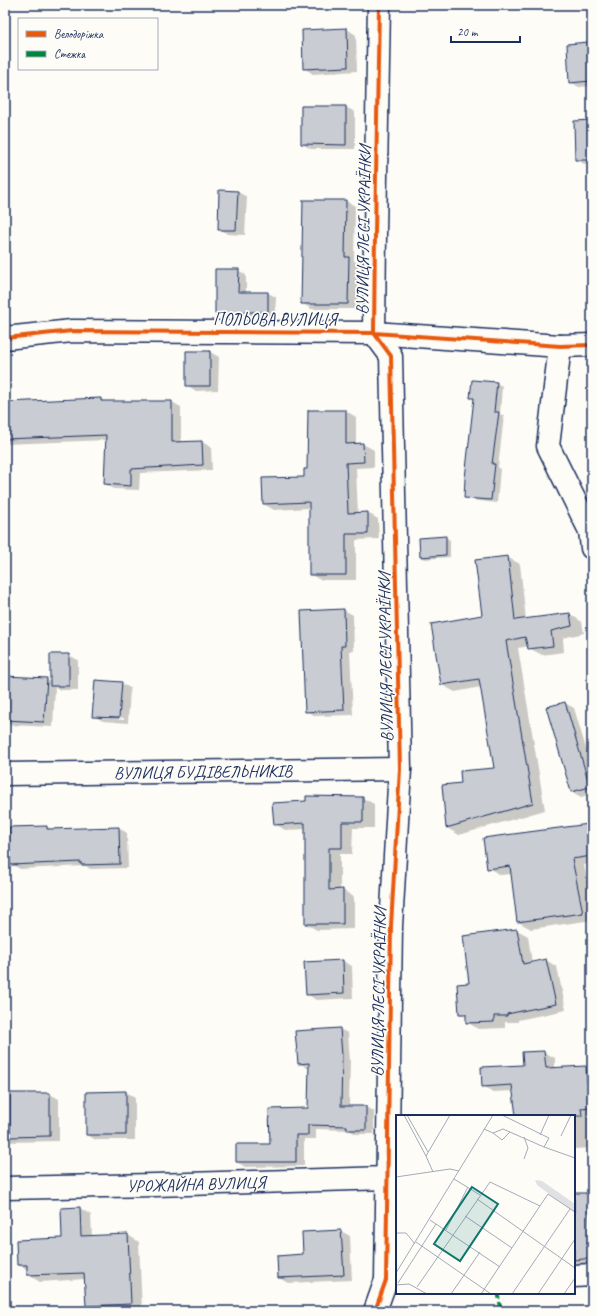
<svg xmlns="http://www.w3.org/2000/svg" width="597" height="1316" font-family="Caveat,sans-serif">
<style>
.shadow{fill:#0003;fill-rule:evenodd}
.building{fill:#c9ccd3;stroke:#1b2f5e}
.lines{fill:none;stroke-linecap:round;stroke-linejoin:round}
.minor-casing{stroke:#1b2f5e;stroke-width:25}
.minor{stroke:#fdfcf7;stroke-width:22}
.quiet{stroke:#00873e;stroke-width:3;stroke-dasharray:6 3;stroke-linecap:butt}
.cycleway-casing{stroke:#fdfcf7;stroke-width:6}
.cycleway{stroke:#e8590c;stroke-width:4}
.labels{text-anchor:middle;stroke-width:3.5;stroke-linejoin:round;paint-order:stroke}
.street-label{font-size:17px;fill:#1b2f5e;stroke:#fdfcf7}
.inset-road{fill:none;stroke:#a3aaba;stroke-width:1}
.view{fill:#0f766e;fill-opacity:0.15;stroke:#0f766e;stroke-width:2}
.inset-edge{fill:none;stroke:#1b2f5e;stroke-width:2}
</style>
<rect width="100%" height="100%" fill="#fdfcf7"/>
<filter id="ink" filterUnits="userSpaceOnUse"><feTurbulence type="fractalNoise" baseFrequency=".025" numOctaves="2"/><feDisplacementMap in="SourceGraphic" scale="8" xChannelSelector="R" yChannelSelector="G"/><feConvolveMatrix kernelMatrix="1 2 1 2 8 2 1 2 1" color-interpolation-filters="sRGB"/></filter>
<g filter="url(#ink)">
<path class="shadow" d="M559,5h29l1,1 -25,2z
M347,29l9,6 1,36 -44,3 -9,-6z
M588,43l4,2v41l-13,1 -9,-5 -2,-37z
M302,107h44l9,5v37h-44l-9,-5z
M592,121v43h-8l-8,-5z
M238,192l9,5 -2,38 -17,-1 -9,-5z
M346,201l9,5 -1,55 4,2 -1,46h-46l-9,-6z
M591,264h1v18z
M238,270l8,5v18h22l8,4 -1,19h-30v2l-21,-1 -8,-4z
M210,352l9,5 -1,33 -22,1 -9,-6z
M496,383l6,3 -2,28 4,2 -6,51 2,2 -3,34 -26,-3 -6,-3 10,-98 -4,-2z
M101,399l4,3h67l9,5v36l21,-1 9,5 1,23 -72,3 -1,17 -25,-1 -9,-5 2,-44 -102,4v-41z
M346,411l10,6v27h7l11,6v17l-18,1 2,46 10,-1 10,6 1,20 -23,1v40h-36l-10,-6v-66l-36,2 -10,-6 41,-26 3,-8z
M445,537l5,3v17l-25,2 -4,-3z
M507,557l13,7 6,56 44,-6 12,8 2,11 -21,5 1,14 -22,3 -13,-7v-2l-11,2 27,162 -86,25 -12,-7 15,-44 33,-15 -14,-82 -26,5 -13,-7 41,-69z
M344,610l9,5 1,36h-4l3,64 -37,1 -10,-5z
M51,655h18l9,5v30h-18l-5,-3 -2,40 -43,-2 -5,-3v-45l41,2 5,3z
M121,683l9,5 -2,35 -25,-2 -10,-5zM102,716l22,2v2l-22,-2z
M565,703l9,5 18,61v25l-11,3 -9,-5z
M307,797l56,1 11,6v24h-21l-1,26h-12v37l3,-1 11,7v32l-37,1 -11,-6v-95l-21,1 -10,-6 32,-22z
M5,805l1,1v22l41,-1 5,3 67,-2 8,5 1,35 -38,1 -4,-3 -66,3 -5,-3h-10z
M589,825l3,2v37l-8,1 8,40v15l-61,9 -13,-7 -6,-48 -11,1 -13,-7z
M517,930l11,6 4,27 14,-3 11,7 9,43 -48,10v2h-13v6l-27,1 -11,-7v-4l-7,-5z
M343,961l9,5 1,32 -37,2 -9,-6z
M339,1029l9,4 2,28 -1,46h16l9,4v23h-18l-7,-4 -33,-1v10h-12v27l-59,1 -8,-5 34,-17 38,-36 1,-41h-3l-8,-5z
M544,1052l11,6v11l31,-2 6,3v78l-18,1v-33h-57l-3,-25 -21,1 -10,-6 41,-20z
M126,1092l9,5v43h-39l-9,-5z
M50,1094l9,5v42l-54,1v-47z
M80,1208l11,7 1,22 36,-2 11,7 3,68 -45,1 -10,-6 -2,-26 -45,3 -12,-7v-5l-10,-5 45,-26z
M590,1223l2,2v39l-18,2v-41z
M341,1231l9,5 2,44 -64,3 -9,-5 25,-23 -1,-22z"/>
<path class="building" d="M347,28l1,39 -45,2 -1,-39z
M588,42l3,39 -22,2 -2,-39z
M301,106h45v39l-45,-1z
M592,120v40h-17l-1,-39z
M219,190l19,1 -2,39h-18z
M303,200h43l-1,57h4l-1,47h-47z
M215,269h24l-1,23h30v20h-30v2h-23z
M186,351h24v35h-24z
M472,380l25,2 -3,30h5l-7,52h3l-4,36 -27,-2 1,-20 9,-80h-4z
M101,398v3h71v41l30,-1 1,24 -72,4v17l-27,-2 2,-49 -101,4v-37z
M308,410h38v34l17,-1 1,19 -18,1 2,50 20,-1v22h-22v41h-37v-73l-46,2 -1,-26 42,-1v-8h3z
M446,536v19l-26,2 -1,-19z
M508,556l7,64 55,-7 2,13 -21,5 2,15 -25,3 -3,-12 -19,4 27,162 -87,25 -4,-43 19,-2 -1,-12 34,-3 -15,-89 -38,6 -10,-61 51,-9 -7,-55z
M344,609l1,37h-4l3,64 -39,2 -4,-101z
M50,654h19v32h-19z
M5,676l42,2 -3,44 -39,-2z
M95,680l27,2 -3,36 -27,-1z
M565,702l25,85 -19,5 -25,-85z
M306,796l57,1v25h-21v26h-13v42l14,-1v35h-38v-101l-31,2 -2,-22 34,-2z
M589,824l3,32 -20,3 11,54 -66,9 -7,-56 -23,3 -4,-31z
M47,826v3l72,-2 1,37 -39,1v-3l-71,3 -1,-38z
M517,929l6,35 23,-5 10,45 -49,10v2h-13v6l-28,1v-9h-7l-2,-30 12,-1 -6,-47z
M343,960l1,33 -38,2 -2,-33z
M340,1028l2,28 -1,50h25v24h-19v-4l-39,-1v10h-12v27h-60v-18h34l-1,-35 39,-1 1,-45 -11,1 -3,-33z
M544,1051l2,17 40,-2 1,17 5,-1v25l-11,1 1,8h-66l-4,-31 -30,2 -1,-20 42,-2 -1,-13z
M126,1091v44h-40v-43z
M10,1093h40v43l-40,1z
M574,1193h13l5,50v15l-18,2z
M80,1207l1,29 47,-2 3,70 -45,2 -2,-33 -57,2v-10h-10l-1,-25 46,-2 -1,-30z
M341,1230l3,45 -66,3 -1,-22 26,-2 -1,-22z"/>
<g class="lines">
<g class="minor-casing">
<g id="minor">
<path d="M5,338l67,-7 302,2 186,13 32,-1"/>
<path d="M560,346l-12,100 42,85 2,17"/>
<path id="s1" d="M5,774l395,-5"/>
<path id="s2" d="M5,1188l150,-3 232,-7"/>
<path d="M574,1276l18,-1"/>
<path d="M375,1311l11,-31 5,-354 9,-157 -9,-413 -17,-23 1,-100 4,-228"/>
</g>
</g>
<use href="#minor" class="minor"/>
<path class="quiet" d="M498,1293l3,18"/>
<g class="cycleway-casing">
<path id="cycleway" d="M5,338l67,-7 302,2 186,13 32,-1
M375,1311l11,-31 5,-354 9,-157 -9,-413 -17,-23 1,-100 4,-228"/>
</g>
<use href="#cycleway" class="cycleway"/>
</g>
</g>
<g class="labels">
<g class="street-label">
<text transform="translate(363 230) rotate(-89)" y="6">ВУЛИЦЯ ЛЕСІ УКРАЇНКИ</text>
<text x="275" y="325">ПОЛЬОВА ВУЛИЦЯ</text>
<text transform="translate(385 657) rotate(-91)" y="6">ВУЛИЦЯ ЛЕСІ УКРАЇНКИ</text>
<text dy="6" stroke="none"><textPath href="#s1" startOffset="198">ВУЛИЦЯ БУДІВЕЛЬНИКІВ</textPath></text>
<text transform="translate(378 992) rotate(-89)" y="6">ВУЛИЦЯ ЛЕСІ УКРАЇНКИ</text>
<text dy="6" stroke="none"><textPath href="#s2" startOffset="191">УРОЖАЙНА ВУЛИЦЯ</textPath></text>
</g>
</g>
<g transform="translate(396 1115)">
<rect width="179" height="179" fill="#fdfcf7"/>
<path d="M139,65l7,1 33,23v9l-38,-28z" fill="#e0e1e3"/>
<path class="inset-road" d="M8,0l22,41M11,0l21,37M106,0l47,23 -5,9 31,11M88,14l9,4 10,-4 41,18M97,18l9,7 8,-8M144,20l9,-20M165,21l10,-21M128,44l4,-11 -4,-11M37,57l-7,-16 24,-41M0,62l54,-8 9,2M58,64l26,16M81,84l98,69M69,101l47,32M34,105l70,47M50,115l22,-43M0,118h10l9,11M20,127l75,52M0,158l97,-158M2,168l38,-59M0,170l13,-1 18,10M21,172l73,-105 50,24M55,179l29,-42M85,179l67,-100 27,18M116,179l58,-85M142,179l37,-55M168,179l11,-16"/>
<path class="view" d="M76,72l26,17 -38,57 -26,-17z"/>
<rect width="179" height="179" class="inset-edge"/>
</g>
<rect width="597" height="1316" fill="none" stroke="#fdfcf7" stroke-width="20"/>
<rect x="10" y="10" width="577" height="1296" fill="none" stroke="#1b2f5e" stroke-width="1.5" filter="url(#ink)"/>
<rect x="18" y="18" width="140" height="52" fill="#fdfcf7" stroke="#a3aaba"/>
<rect x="26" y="31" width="20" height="6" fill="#e8590c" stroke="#a3aaba"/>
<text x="54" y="38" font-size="12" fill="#1b2f5e">Велодоріжка</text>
<rect x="26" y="51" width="20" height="6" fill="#00873e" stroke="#a3aaba"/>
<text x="54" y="58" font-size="12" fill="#1b2f5e">Стежка</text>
<path d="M451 36v6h69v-6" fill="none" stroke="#1b2f5e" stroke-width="2"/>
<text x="457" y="36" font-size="12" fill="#1b2f5e" stroke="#fdfcf7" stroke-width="3" paint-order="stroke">20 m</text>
</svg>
